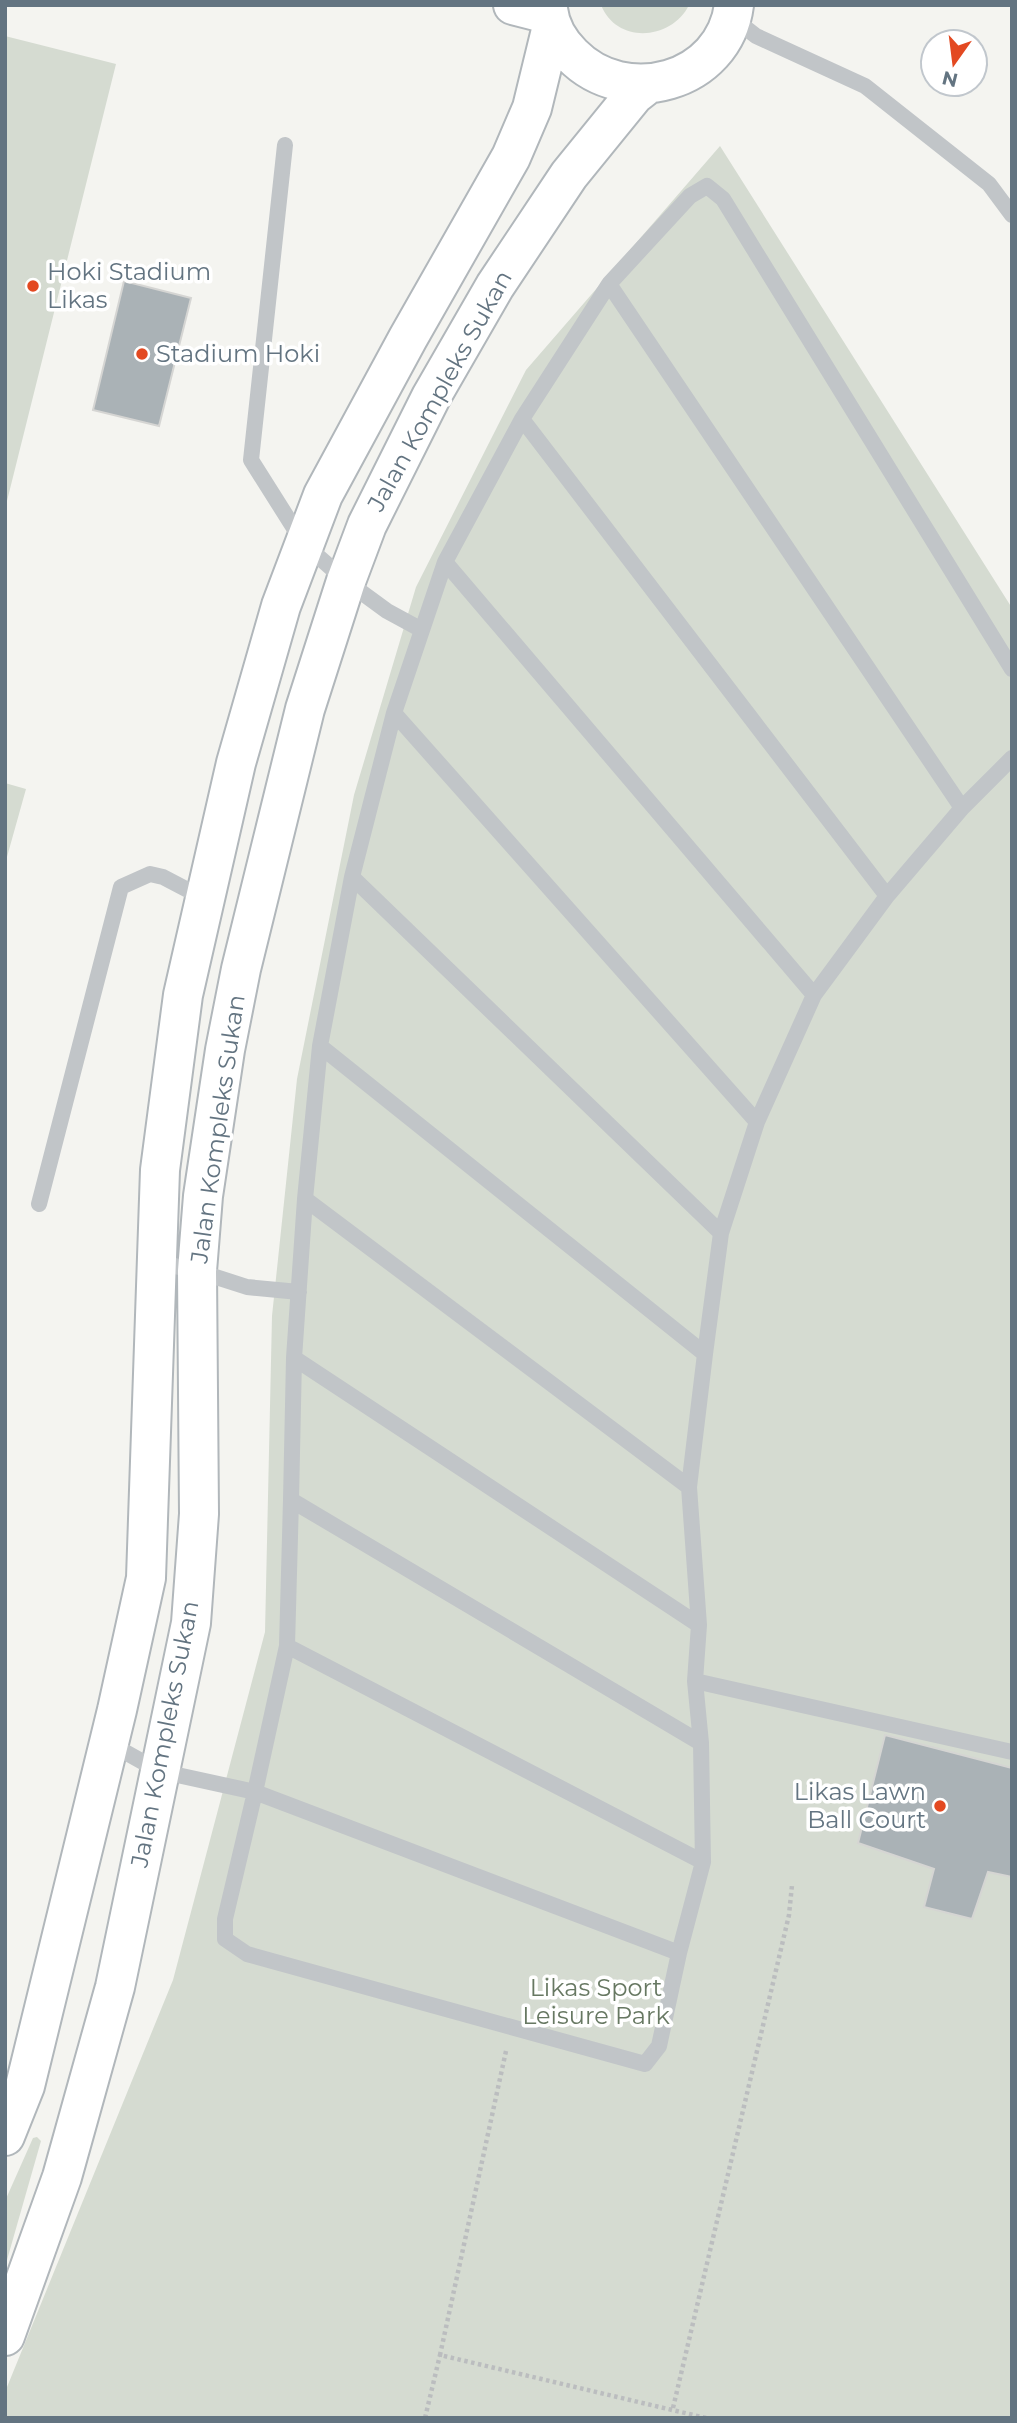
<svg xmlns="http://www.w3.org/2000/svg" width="1017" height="2423" font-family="Montserrat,sans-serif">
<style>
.green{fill:#d5dbd1}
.building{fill:#aab2b6;stroke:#d5d5d3;stroke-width:2}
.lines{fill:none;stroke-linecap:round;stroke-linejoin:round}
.secondary-casing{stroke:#b1b7bb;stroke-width:42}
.path{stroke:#bbbdbf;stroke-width:4.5;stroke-dasharray:3.5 3.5;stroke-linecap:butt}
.lane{stroke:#c1c5c8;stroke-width:16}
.secondary{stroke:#fff;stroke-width:38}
.poi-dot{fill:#e34921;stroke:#fff;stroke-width:2.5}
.labels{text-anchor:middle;stroke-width:7;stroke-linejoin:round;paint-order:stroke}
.poi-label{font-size:24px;fill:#637481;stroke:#fff;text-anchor:start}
.street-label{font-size:24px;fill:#637481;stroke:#fff}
.park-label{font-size:24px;fill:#677862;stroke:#fff}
</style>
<rect width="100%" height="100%" fill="#f4f4f0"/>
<path class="green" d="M601,5h88c-17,35 -72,40 -88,0z
M5,36l111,28 -111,445z
M720,146l292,462v1810h-1007v-26l168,-412 92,-348 7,-316 25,-237 57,-284 62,-208 110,-217z
M5,783l21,6 -21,75z
M37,2137l4,4 -36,126v-66l28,-63z"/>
<path class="building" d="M124,281l67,17 -32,128 -66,-16z
M885,1735l127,33v109l-24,-5 -16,47 -48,-12 10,-38 -76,-26z"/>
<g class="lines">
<g class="secondary-casing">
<path id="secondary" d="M513,5l35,9
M548,9c2,18 12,34 24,46 53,54 152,28 162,-50
M5,2136l20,-50 92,-376 29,-132 14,-408 23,-175 53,-232 45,-157 42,-111 85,-157 103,-181 21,-49 20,-82
M5,2336l57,-159 53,-190 76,-364 8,-109 -2,-243 6,-75 22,-146 16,-81 64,-260 41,-128 21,-56 64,-128 64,-111 74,-111 65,-80 14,-11"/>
</g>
<path class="path" d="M506,2051l-66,304 266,63
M673,2408l116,-493 3,-30
M425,2418l15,-63"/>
<path class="lane" d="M733,18l23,18 109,50 124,98 23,31
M285,145l-34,315 53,84 42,37 41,30 35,19
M609,284l81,-88 17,-10 16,13 289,470
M522,419l87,-135 353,524 -75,88
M445,562l77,-143 365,477 -73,99
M394,713l51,-151 369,433 -57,127
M962,808l50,-50
M352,877l42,-164 363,409 -36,111
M320,1046l32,-169 369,356 -16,121
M305,1199l15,-153 385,308 -16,133
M39,1204l82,-317 29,-13 13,3 42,22
M157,1262l40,9 50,16 52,5
M294,1358l11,-159 384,288 10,138
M291,1500l3,-142 405,267 -4,56 6,62
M287,1646l4,-146 410,243 2,119
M695,1681l317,71
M109,1743l50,28 96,21 -30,127v20l22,15 398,110 14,-18 20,-93 -424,-161 32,-146 416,216 -24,91"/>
<use href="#secondary" class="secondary"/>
</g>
<g class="poi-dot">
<circle cx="33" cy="286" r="7"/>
<circle cx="142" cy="354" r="7"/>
<circle cx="940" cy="1806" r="7"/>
</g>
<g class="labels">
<g class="poi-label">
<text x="47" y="280">Hoki Stadium<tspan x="47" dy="28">Likas</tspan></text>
<text x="156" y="362">Stadium Hoki</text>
<text x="926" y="1800" text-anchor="end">Likas Lawn<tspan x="926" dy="28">Ball Court</tspan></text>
</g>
<g class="street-label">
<text transform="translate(440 391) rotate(-61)" y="8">Jalan Kompleks Sukan</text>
<text transform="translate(218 1129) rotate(-82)" y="8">Jalan Kompleks Sukan</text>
<text transform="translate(165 1734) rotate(-79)" y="8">Jalan Kompleks Sukan</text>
</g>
<g class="park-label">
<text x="596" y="1996">Likas Sport<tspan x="596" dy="28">Leisure Park</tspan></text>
</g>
</g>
<rect width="1017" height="2423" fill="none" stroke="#637481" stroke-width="14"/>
<g transform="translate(954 63) rotate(194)"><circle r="33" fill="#ffffff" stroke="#c1c7cd" stroke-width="2"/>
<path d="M0-5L12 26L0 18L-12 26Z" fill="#e34921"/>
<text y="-10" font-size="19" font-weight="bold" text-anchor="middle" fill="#637481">N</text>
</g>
</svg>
